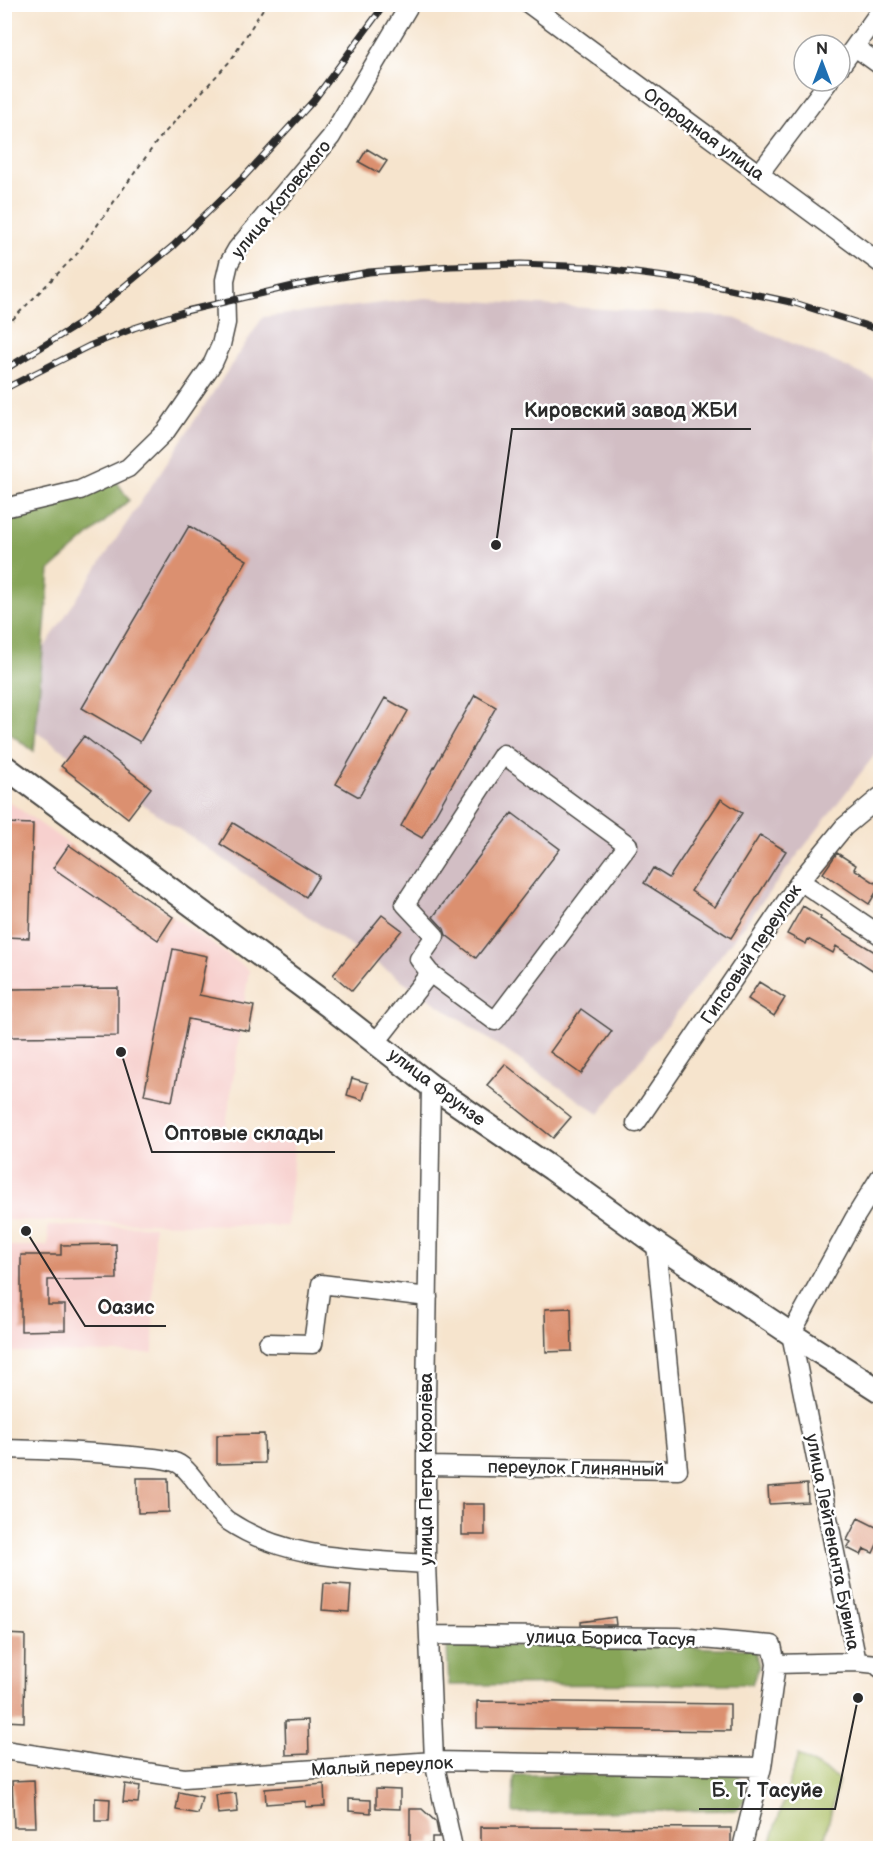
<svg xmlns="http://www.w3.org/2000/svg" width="885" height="1853" font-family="'Balsamiq Sans',sans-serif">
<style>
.built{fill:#f7d0ce}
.industrial{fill:#d2bec4}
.green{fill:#aabe62;stroke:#6a7446;stroke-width:1.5}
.forest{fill:#87a558;stroke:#596842;stroke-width:1.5}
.building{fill:#db906f}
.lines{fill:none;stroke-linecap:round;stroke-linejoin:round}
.minor-casing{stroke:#494743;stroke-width:21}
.major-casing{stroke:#494743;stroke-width:26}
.path{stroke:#494743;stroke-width:2;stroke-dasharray:4.5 4.5;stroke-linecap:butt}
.minor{stroke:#fff;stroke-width:18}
.major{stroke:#fff;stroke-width:22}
.rail-casing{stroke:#2b2b2b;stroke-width:7}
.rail{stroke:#fff;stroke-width:4.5;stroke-dasharray:14;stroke-linecap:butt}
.labels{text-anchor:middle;stroke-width:5;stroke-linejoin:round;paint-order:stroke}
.street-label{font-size:18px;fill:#2b2b2b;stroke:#fff}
.leader{fill:none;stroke:#2b2b2b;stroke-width:2}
.callout-dot{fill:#2b2b2b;stroke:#fff;stroke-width:2}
.callout-label{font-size:20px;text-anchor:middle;font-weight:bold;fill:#2b2b2b;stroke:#fff;stroke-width:5;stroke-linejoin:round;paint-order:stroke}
</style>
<rect width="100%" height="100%" fill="#fff"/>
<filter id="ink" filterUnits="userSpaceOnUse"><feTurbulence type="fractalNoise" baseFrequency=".0167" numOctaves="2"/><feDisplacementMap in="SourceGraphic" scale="12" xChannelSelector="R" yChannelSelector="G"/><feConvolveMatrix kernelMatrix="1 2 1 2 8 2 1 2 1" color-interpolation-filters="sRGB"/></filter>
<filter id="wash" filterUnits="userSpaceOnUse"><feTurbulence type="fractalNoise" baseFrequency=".008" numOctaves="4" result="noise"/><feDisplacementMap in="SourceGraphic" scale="24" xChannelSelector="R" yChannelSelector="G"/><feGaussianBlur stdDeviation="1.35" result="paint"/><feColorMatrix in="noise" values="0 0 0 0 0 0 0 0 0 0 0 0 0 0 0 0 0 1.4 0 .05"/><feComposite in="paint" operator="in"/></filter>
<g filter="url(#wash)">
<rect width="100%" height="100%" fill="#f6e4cd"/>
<path class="built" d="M5,799l244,171 -24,163 70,7 -8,86 -282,-6z
M48,1226h106l-1,127 -148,-1v-106h43z"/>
<path class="industrial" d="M425,298l307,19 148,65v366l-281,366 -594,-403v-4l258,-390z"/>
<path class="green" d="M798,1755l41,24 -15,62 -14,2 -2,5h-39z"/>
<path class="forest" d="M113,476l16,24 -79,70 -16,181 -29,-21v-224z
M582,1644l172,5 5,17 -7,18 -303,1 -2,-38z
M738,1774l9,26 -11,10 -223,3 1,-38z"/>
<g id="blocks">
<path class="building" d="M367,149l20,12 -8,12 -20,-11z
M189,526l58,34 -107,182 -58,-34z
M475,695l21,12 -74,131 -21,-12z
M385,698l23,13 -49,86 -23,-13z
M84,736l67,52 -23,30 -67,-52z
M721,799l21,14 -51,78 24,16 45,-72 26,16 -55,87 -87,-55 9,-15 16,10z
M512,813l48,36 -84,109 -30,-23 -2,-6 -11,-12z
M5,823l28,1 -4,114 -25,-1z
M233,823l86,53 -13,21 -86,-53z
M69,845l104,72 -15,23 -105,-72z
M837,853l19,12 -2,4 26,17 -11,18 -46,-31z
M803,906l18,11 -1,2 60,36v20l-44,-29 -3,7 -25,-14 -2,5 -19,-10z
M382,915l20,15 -50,61 -19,-16z
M173,949l34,7 -8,39 55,11 -5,25 -61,-12 -16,82 -28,-6z
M759,982l26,16 -11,18 -26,-17z
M118,988v48l-107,1v-48z
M581,1009l31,22 -31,43 -31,-22z
M505,1064l66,53 -18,21 -66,-53z
M352,1078l16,5 -5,17 -16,-5z
M116,1244l1,35 -69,1v25h17v25l-44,1v-76h40v-10z
M571,1308l1,43 -26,1 -1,-43z
M264,1434l1,29 -48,1v-29z
M137,1478h31l1,34 -31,1z
M807,1484l1,18 -39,2 -1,-17z
M462,1504h23v31h-23z
M858,1518l22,11v9l-7,15 -9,-4 -3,6 -14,-7 4,-6 -4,-2z
M324,1583l27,2 -2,27 -27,-2z
M615,1617l1,8h-35v-3z
M4,1634l21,1 -1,87 -20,-1z
M477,1701l253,3v27l-253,-3z
M308,1720l1,34 -23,1 -1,-34z
M34,1780l2,47h-22l-2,-46z
M125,1784l15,2 -2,17 -15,-1z
M324,1784l1,22 -19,1v-6l-40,3 -1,-15z
M376,1789l24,1v19l-24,-1z
M179,1792l23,5 -4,17 -22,-4z
M236,1793l2,19 -20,2 -2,-19z
M95,1798l15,1 -1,22h-14z
M349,1799l22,1v13l-22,-2z
M410,1809h12l14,13 3,15h-7v7l-22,1z
M481,1827l250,1v20h-250z"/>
</g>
</g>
<g filter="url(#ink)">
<use href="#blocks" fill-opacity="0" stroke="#494743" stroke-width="1.5"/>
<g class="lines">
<g class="minor-casing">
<path id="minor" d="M529,4l351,259
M855,47l25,18
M840,67l40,-56
M759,174l70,-93
M4,508l76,-18 48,-22 38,-37 47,-68 8,-18 5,-22 -1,-43 4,-17 8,-14 94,-112 79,-133
M800,881l80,54
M376,1042l54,-69 65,48 133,-176 -125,-91 -98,150 30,32 -16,23 11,14
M431,1086l-5,314v164l8,197 19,87
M636,1123l164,-242 44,-54 36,-30
M268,1343l45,1 8,-60 107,13
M4,1449c43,1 85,3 128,7 14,2 31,1 45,7 15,6 35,47 51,58 58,39 130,38 198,43
M426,1466l252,4 -22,-226
M430,1635l248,2 94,8 4,19
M857,1662l19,2 4,4
M4,1750l180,28 250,-17 328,6
M742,1848l20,-81 14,-103 81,-2 -66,-328 63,-115 26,-42"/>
</g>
<g class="major-casing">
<path id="major" d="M4,766l326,241 101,79 121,83 104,75 135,90 89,57"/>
</g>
<path class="path" d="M4,323l8,-3 64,-65 82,-115 73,-80 35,-56"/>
<use href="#minor" class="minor"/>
<use href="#major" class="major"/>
<g class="rail-casing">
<path id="rail" d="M4,370l75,-46 94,-78 70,-68 71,-78 71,-96
M4,389l85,-43 45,-18 52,-17 107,-25 76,-14 82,-6 70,-2 69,3 98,13 107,23 85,27"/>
</g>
<use href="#rail" class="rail"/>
</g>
</g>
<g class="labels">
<g class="street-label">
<text transform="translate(704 134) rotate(36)" y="6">Огородная улица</text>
<text transform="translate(281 199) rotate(-51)" y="6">улица Котовского</text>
<text transform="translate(751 954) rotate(-56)" y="6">Гипсовый переулок</text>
<text transform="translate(437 1087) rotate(37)" y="6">улица Фрунзе</text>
<text transform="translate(576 1468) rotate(1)" y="6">переулок Глинянный</text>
<text transform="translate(426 1469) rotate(-90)" y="6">улица Петра Королёва</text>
<text transform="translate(833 1542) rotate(79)" y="6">улица Лейтенанта Бувина</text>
<text transform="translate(611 1638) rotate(1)" y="6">улица Бориса Тасуя</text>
<text transform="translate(382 1766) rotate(-3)" y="6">Малый переулок</text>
</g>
</g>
<path class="leader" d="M496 545L512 429H751M121 1052L152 1152H335M26 1231L85 1326H166M858 1698L835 1809H699"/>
<g class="callout-dot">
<circle cx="496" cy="545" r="6"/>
<circle cx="121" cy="1052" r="6"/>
<circle cx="26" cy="1231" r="6"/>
<circle cx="858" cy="1698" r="6"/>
</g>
<g class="callout-label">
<text x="631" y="417">Кировский завод ЖБИ</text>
<text x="244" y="1140">Оптовые склады</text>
<text x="126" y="1314">Оазис</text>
<text x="767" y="1797">Б. Т. Тасуйе</text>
</g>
<rect width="885" height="1853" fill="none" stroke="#fff" stroke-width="24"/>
<g transform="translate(822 63)"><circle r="28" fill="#ffffff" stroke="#aaaaaa" stroke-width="1.5"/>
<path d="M0-4.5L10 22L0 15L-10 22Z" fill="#1f6fb2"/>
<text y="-9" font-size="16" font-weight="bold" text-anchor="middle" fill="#2b2b2b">N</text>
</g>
</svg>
